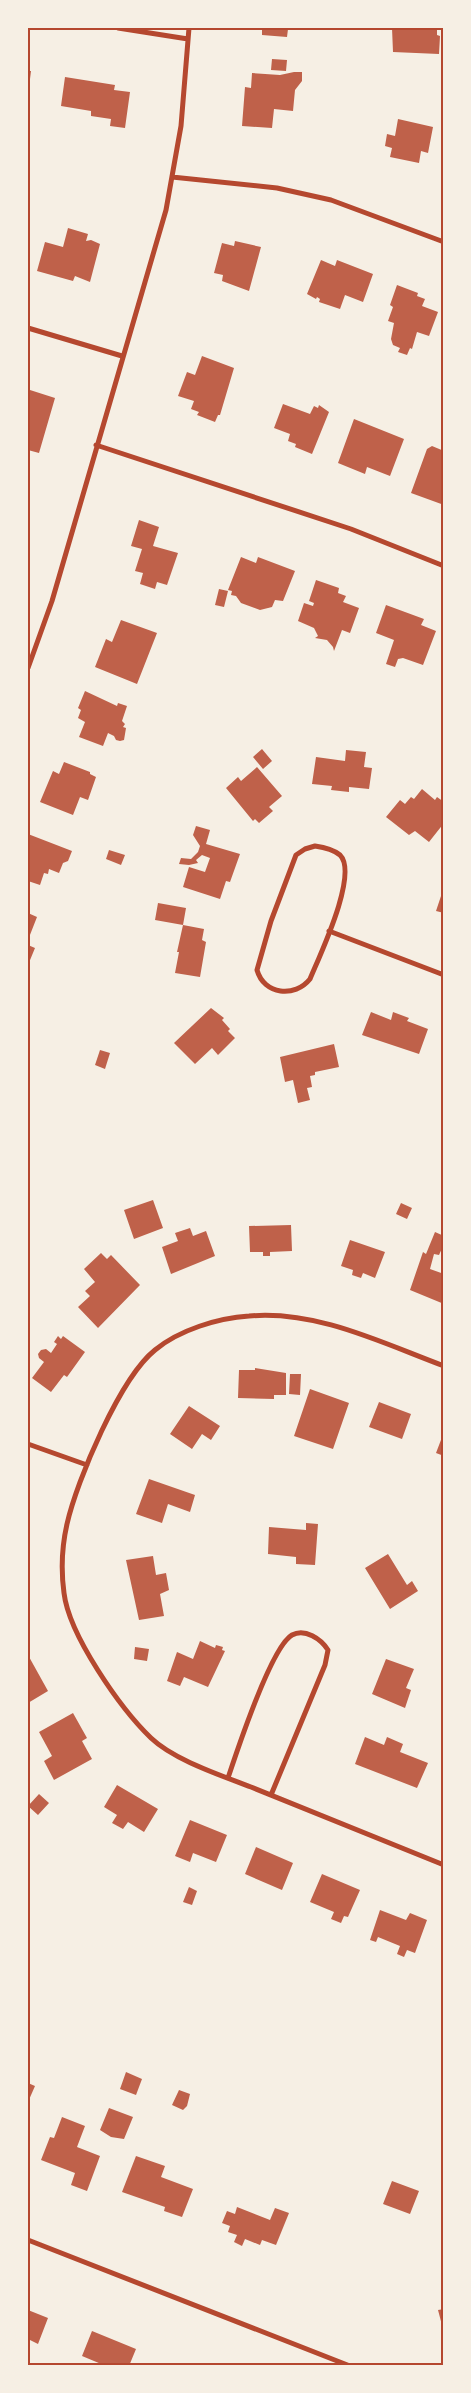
<svg xmlns="http://www.w3.org/2000/svg" width="471" height="2393" font-family="Montserrat,sans-serif">
<style>
.building{fill:#bf614a}
.lines{fill:none;stroke-linecap:round;stroke-linejoin:round}
.minor{stroke:#b5482f;stroke-width:5}
.neatline{fill:none;stroke:#b5482f;stroke-width:2}
</style>
<rect width="100%" height="100%" fill="#f6efe4"/>
<path class="building" d="M262,28h36v2l-10,-1 -1,8 -25,-2z
M392,28h45v7l3,1 -1,18 -46,-2z
M272,59l15,1 -1,11 -15,-1z
M28,71h3l-2,16h-1z
M294,72h8v9l-7,9 -2,21 -19,-2 -2,19 -30,-2 3,-39 6,1 1,-15 28,2z
M65,77l50,8 -1,5 16,2 -5,36 -15,-2 1,-7 -20,-3v-5l-30,-5z
M398,119l35,8 -5,26 -7,-2 -2,12 -29,-6 2,-9 -7,-2 2,-12 8,2z
M68,228l20,6 -2,7 5,-1 9,4 -10,38 -15,-6 -2,5 -36,-10 8,-29 18,5z
M235,241l26,6 -12,44 -27,-10 1,-6 -9,-2 8,-30 12,3z
M321,260l14,6 2,-6 36,14 -10,28 -18,-7 -5,14 -21,-7 1,-3 -3,-2 -1,2 -9,-5z
M397,285l21,8 -1,3 8,3 -3,7 16,6 -9,24 -12,-4 -5,17 -2,-1 -3,7 -9,-3 2,-4 -7,-3 -2,-6 3,-16 -6,-2 5,-14 -3,-2z
M202,356l32,12 -14,47h-2l-3,7 -18,-7 2,-3 -8,-3 3,-8 -16,-5 9,-24 8,3z
M30,390l25,8 -16,55 -11,-3v-51z
M283,404l27,10 4,-8 4,2 1,-3 10,7 -17,42 -17,-7 1,-3 -8,-3 2,-7 -16,-6z
M354,419l50,20 -14,37 -23,-9 -2,7 -27,-11z
M432,446l12,5v54l-33,-12 16,-44z
M139,520l20,7 -6,19 25,7 -11,32 -10,-3 -2,7 -15,-5 3,-11 -8,-2 7,-22 -11,-3z
M241,557l15,6 2,-6 37,14 -12,30 -8,-1 -3,7 -12,3 -19,-7 -5,-7 -5,-1 1,-4 -4,-1z
M316,580l23,8 -1,5 8,3 -3,6 16,6 -9,25 -8,-3 -8,21 -1,-4 -6,-7 -12,-2 3,-2 -4,-8 -16,-7 6,-18 9,3 1,-3 -5,-2z
M219,589l9,2 -4,16 -9,-2z
M386,605l38,14 -3,6 15,6 -13,34 -20,-7 -5,1 -3,8 -9,-3 8,-24 -18,-7z
M121,620l36,13 -20,51 -42,-17 11,-28 6,3z
M85,691l32,15 1,-3 9,3 -5,15 3,3 -2,3 3,1 -2,12 -4,1 -4,-1 -2,-4 -6,-3 -5,13 -24,-9 6,-15 -7,-4 3,-8 -3,-2z
M262,749l10,12 -9,8 -10,-12z
M346,750l20,2 -2,15 8,1 -3,21 -20,-2v5l-18,-2 1,-4 -20,-2 4,-27 29,4z
M64,762l26,10v2l6,3 -8,23 -8,-3 -7,18 -33,-13 13,-31 6,3z
M257,767l25,29 -13,11 4,4 -14,12 -4,-4 -2,2 -27,-33 12,-11 3,4z
M422,789l13,11 2,-3 7,5v21l-15,19 -14,-11 -6,4 -23,-18 14,-17 5,4 6,-7 3,2z
M196,826l14,4 -4,14 34,10 -10,28 -4,-1 -6,18 -37,-12 6,-20 16,5 5,-14 -8,-3 -6,5 2,3 -9,2 -10,-1 2,-6 10,1 7,-7 2,-6 -7,-11z
M28,834l44,17 -4,10 -5,2 -4,10 -10,-4 -1,5 -4,-1 -4,12 -12,-4z
M109,850l16,5 -4,10 -15,-6z
M443,890h1v23l-8,-2z
M158,903l28,5 -3,17 -28,-5z
M28,913l9,4 -9,23z
M183,925l21,4 -2,11 4,2 -6,35 -25,-4 4,-21h-2z
M28,945l7,3 -7,17z
M211,1008l13,10 -2,2 8,9 -2,2 7,7 -17,17 -6,-7 -17,16 -21,-21z
M371,1012l20,8 2,-8 16,6 -2,3 21,8 -9,25 -57,-19z
M334,1044l5,23 -24,5v3l-5,1 2,11 -5,1 3,12 -12,3 -5,-23 -8,2 -5,-25z
M100,1050l10,3 -5,16 -10,-4z
M153,1200l10,28 -29,11 -10,-29z
M401,1203l11,5 -5,11 -11,-5z
M291,1225l1,26 -22,1v4h-7v-4h-13l-1,-26z
M190,1228l3,8 13,-5 9,25 -44,18 -9,-27 16,-6 -3,-8z
M435,1232l9,4v8l-5,11 -5,-1 -4,15 14,5v30l-34,-14 13,-38 3,2z
M350,1240l35,12 -10,26 -12,-5 -2,5 -9,-3 1,-5 -12,-4z
M101,1253l6,6 4,-4 29,30 -42,43 -20,-21 12,-11 -5,-5 10,-9 -11,-13z
M58,1336l3,3 2,-3 22,16 -18,25 -3,-2 -13,17 -19,-14 12,-16 -5,-4 -1,-4 3,-4 5,-1 5,4 6,-9 -3,-2z
M255,1368l31,5v22h-12v4l-36,-1 1,-28h16z
M290,1374h11l-1,21 -11,-1z
M310,1389l39,14 -16,46 -39,-13z
M379,1402l32,12 -9,25 -33,-12z
M189,1406l31,20 -9,14 -9,-6 -10,15 -22,-15z
M444,1432v24l-8,-3z
M149,1479l46,16 -5,17 -22,-8 -6,19 -26,-9z
M306,1523l12,1 -3,41 -19,-1v-7l-28,-3 1,-27 37,3z
M388,1554l19,31 5,-4 6,10 -28,18 -25,-41z
M153,1556l3,19 10,-2 3,17 -9,4 4,22 -25,4 -13,-60z
M200,1641l15,7 1,-3 7,2 -1,3 3,1 -17,36 -24,-10 -4,9 -13,-5 10,-29 16,7z
M135,1647l14,2 -2,12 -13,-2z
M28,1655l20,36 -20,12z
M386,1659l28,10 -8,19 5,2 -6,18 -33,-14z
M73,1713l14,25 -5,3 10,18 -38,21 -10,-19 8,-5 -13,-24z
M365,1737l19,8 3,-8 16,7 -3,8 28,11 -11,25 -62,-24z
M117,1785l41,24 -14,23 -16,-10 -5,7 -11,-6 5,-8 -13,-8z
M39,1794l10,9 -11,12 -10,-9z
M190,1820l37,15 -11,27 -23,-9 -3,9 -15,-6z
M256,1847l37,16 -11,27 -37,-16z
M322,1874l38,16 -12,27 -4,-1 -3,7 -10,-4 3,-7 -24,-10z
M189,1887l8,4 -5,14 -9,-3z
M380,1910l26,10 4,-7 17,7 -12,33 -8,-3 -3,7 -7,-3 3,-8 -22,-9 -2,5 -6,-2z
M126,2072l16,7 -6,16 -16,-6z
M28,2083l7,3 -7,16z
M179,2090l11,4 -3,12 -4,4 -11,-5z
M109,2108l24,9 -9,22 -13,-2 -11,-7z
M62,2117l23,9 -8,21 23,9 -13,35 -16,-6 4,-12 -34,-13 9,-23 4,1z
M136,2156l29,10 -4,11 32,12 -11,28 -18,-6 1,-4 -43,-15z
M392,2181l27,10 -9,23 -27,-10z
M237,2207l33,13 5,-12 14,5 -13,32 -14,-5 -2,5 -15,-6 -3,7 -8,-4 3,-7 -9,-3 2,-6 -8,-3 5,-12 8,3z
M444,2309v20h-1l-5,-19z
M28,2310l20,8 -10,26 -10,-5z
M92,2331l44,18 -7,17h-23l-24,-10z"/>
<g class="lines">
<path class="minor" d="M118,28l70,11
M172,177l105,11 54,12 113,42
M28,328l94,28
M96,445l255,84 93,37
M28,668l24,-67 114,-391 15,-84 8,-98
M315,846c7,1 19,4 25,9 19,19 -21,102 -30,124 -15,19 -46,16 -53,-9l14,-49 25,-66 9,-6z
M329,931l115,44
M444,1366c-62,-23 -127,-56 -195,-50 -31,2 -70,14 -94,34 -35,28 -78,130 -88,174 -5,22 -6,47 -3,69 5,42 56,115 87,145 23,22 69,37 100,49 64,26 128,52 193,78
M28,1444l59,21
M228,1778c9,-27 43,-131 64,-143 13,-7 29,4 36,15l-3,15 -54,130
M28,2240l322,126"/>
</g>
<rect width="471" height="2393" fill="none" stroke="#f6efe4" stroke-width="58"/>
<rect x="29" y="29" width="413" height="2335" class="neatline"/>
</svg>
